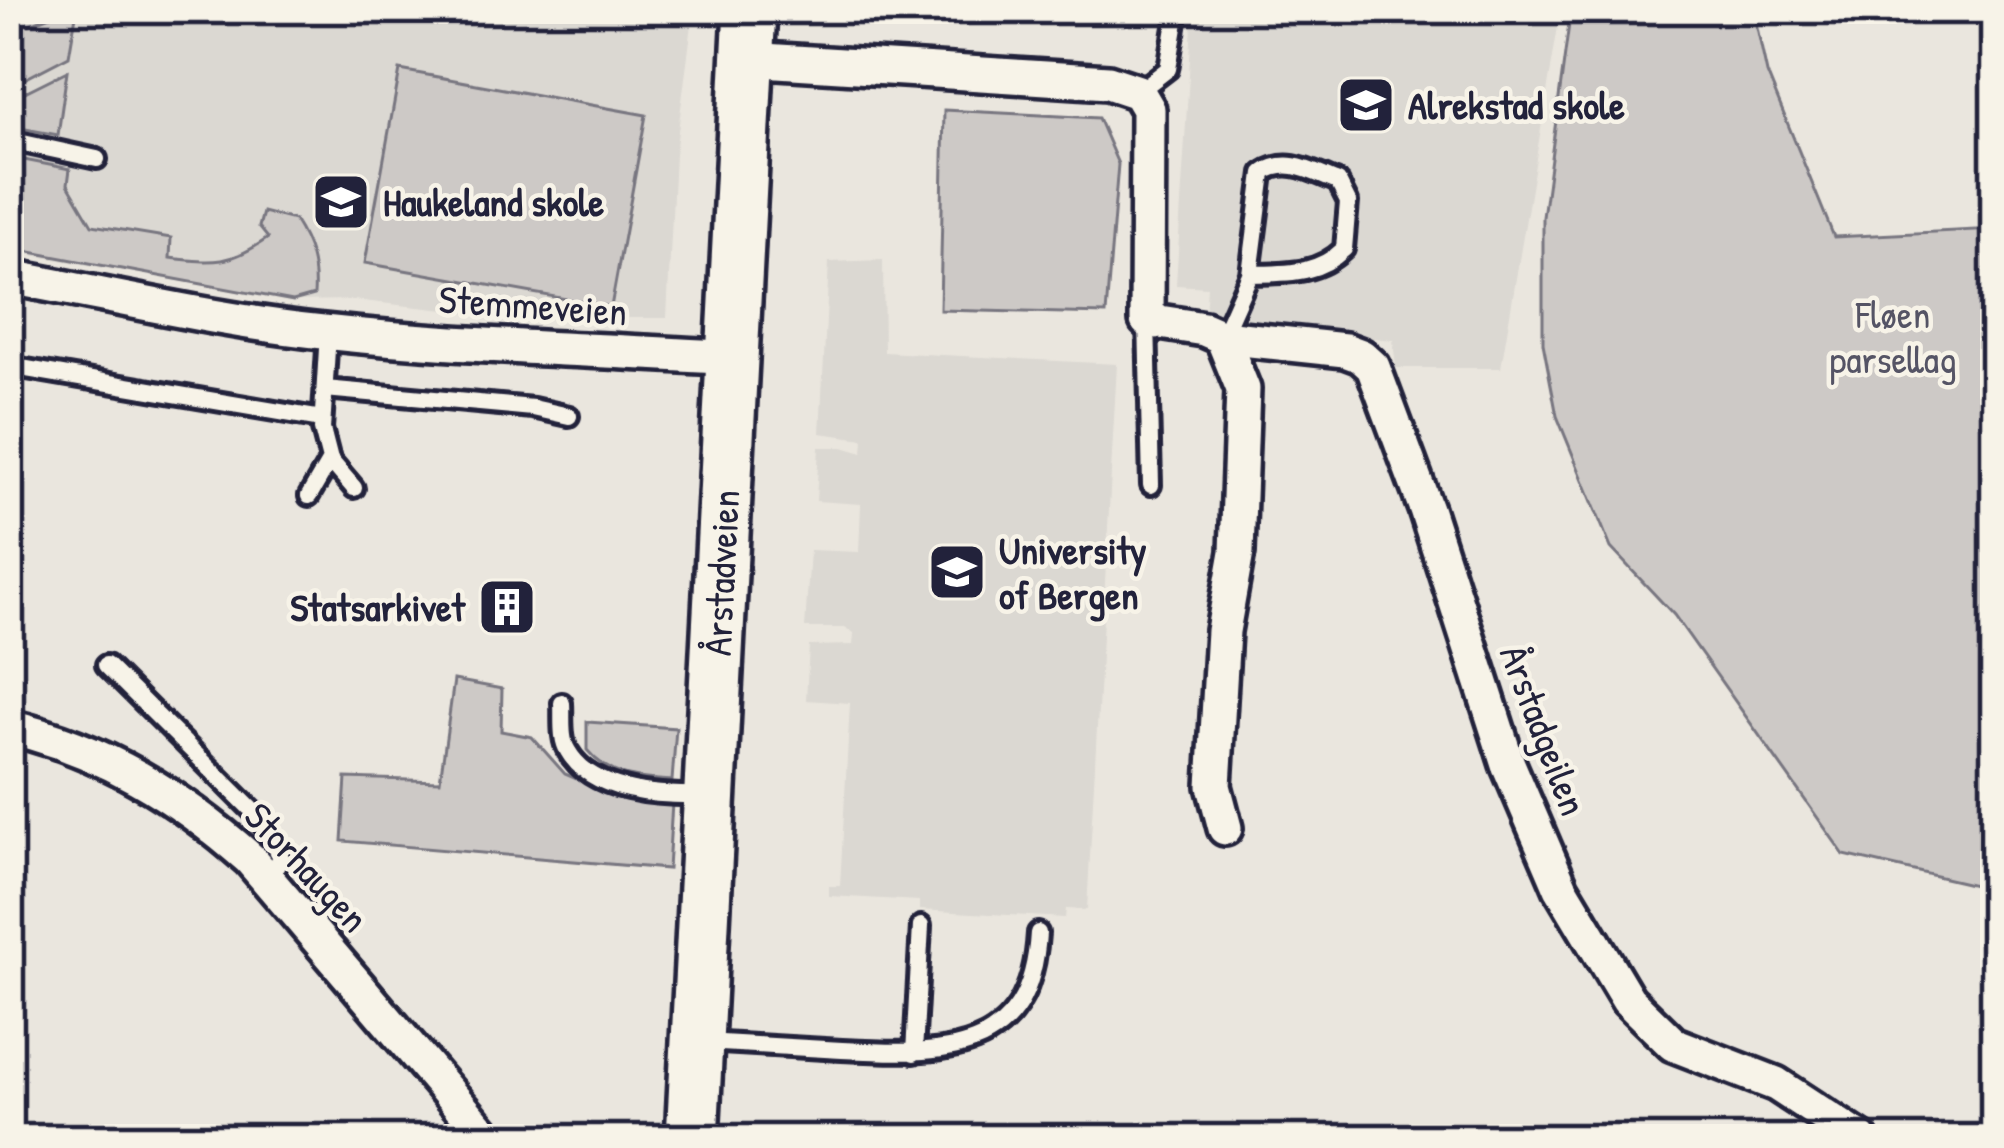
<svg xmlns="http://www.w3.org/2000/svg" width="2004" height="1148" font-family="'Patrick Hand',sans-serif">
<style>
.built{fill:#dbd8d2}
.green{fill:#cdc9c6;stroke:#787680;stroke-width:3}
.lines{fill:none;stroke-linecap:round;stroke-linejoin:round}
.lane-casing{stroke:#22223b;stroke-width:26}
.street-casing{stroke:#22223b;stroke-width:42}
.primary-casing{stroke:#22223b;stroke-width:60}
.lane{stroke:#f7f3e8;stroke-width:16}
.street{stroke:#f7f3e8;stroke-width:33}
.primary{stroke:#f7f3e8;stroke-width:51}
.labels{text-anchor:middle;stroke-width:9;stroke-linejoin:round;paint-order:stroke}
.poi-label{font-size:39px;font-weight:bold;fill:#22223b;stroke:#f7f3e8;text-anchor:start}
.street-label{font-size:39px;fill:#22223b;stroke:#f7f3e8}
.park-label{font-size:39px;fill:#555465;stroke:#f7f3e8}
</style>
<rect width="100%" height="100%" fill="#eae6de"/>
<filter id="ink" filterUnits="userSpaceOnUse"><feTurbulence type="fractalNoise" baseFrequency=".00833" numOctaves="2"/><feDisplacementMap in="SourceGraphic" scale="24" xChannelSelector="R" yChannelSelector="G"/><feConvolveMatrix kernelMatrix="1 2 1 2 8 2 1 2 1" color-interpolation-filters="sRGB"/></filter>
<g filter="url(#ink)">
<path class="built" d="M9,9h685l-19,145 -8,164h-148l-166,-18 -60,1 -284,-50z
M1193,9h368l-60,359h-105l-3,-28 -173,-18 -15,-7 2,-28 -31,-2z
M883,260l1,92 233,12 -30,546 -21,-1 -1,9 -146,-8v-9l-90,-5v-10h11l10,-183 -44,-3 3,-54 44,-1 1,-12 -9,-5h-40l5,-78 49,2 2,-48 -45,-3 3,-54h24l20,6 1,-14 -44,-6 9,-171z"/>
<path class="green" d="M69,9h8l-8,47 -60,31v-55z
M1571,9h182l14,64 67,164 161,-8v628l-20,28 -131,-30 -170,-240 -63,-67 -54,-132 -14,-73v-126z
M400,70l246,45 -35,192 -246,-44z
M67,71l-9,64 -49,-9v-26z
M944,110l154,8 20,46 -12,150 -166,-4z
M9,157l61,12 -2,15 24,41 79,13 -1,20c45,5 60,7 98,-20l-9,-11 4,-15 31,8c16,25 22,45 20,75l-21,6 -284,-53z
M454,680l48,9 -1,42 31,6 33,37 49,21 58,8 -4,66 -326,-28 4,-63 94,3z
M587,722l89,6 -4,53c-34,-2 -62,-3 -85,-31z"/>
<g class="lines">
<g class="lane-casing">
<path id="lane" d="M1138,92l30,-23 10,-60
M9,140l88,19
M1147,320l4,165
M328,333l-6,96 8,31 24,28
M1222,337l28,-63c37,-1 67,1 94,-25l4,-47 -10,-20c-26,-10 -50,-26 -75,-9l-13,101
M9,366l313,53
M325,389l208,19 36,8
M309,496l21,-36
M106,665l153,152 22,40 -12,24
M562,703c1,15 -2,36 6,48 24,42 92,45 135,44
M704,1042c46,3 92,5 138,8 100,5 189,9 196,-117
M914,1053l7,-127"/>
</g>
<g class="street-casing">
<path id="street" d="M747,59l361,23 30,10 10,17 -1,211 57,9 18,8 21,52 -6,163 -14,79 -9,155 11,42
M9,277c105,19 209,44 314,55 137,15 273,17 410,26
M1222,337l123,13 16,6 12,11 53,142 82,255 53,124 67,112 45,44 103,40 84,55
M9,727c94,22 170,69 241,132l238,280"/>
</g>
<g class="primary-casing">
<g id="primary">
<path id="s1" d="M692,1139l58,-1130"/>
</g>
</g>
<use href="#lane" class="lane"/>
<use href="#street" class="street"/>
<use href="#primary" class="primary"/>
</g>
</g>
<defs>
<g id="school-square" transform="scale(3)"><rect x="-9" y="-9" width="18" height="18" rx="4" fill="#22223b" stroke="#f7f3e8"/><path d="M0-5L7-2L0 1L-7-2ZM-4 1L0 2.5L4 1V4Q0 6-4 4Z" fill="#fff"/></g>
<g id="university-square" transform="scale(3)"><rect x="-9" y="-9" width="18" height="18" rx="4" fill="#22223b" stroke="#f7f3e8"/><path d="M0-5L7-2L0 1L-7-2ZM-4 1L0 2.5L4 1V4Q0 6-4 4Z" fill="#fff"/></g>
<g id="building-square" transform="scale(3)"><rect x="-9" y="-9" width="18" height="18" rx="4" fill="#22223b" stroke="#f7f3e8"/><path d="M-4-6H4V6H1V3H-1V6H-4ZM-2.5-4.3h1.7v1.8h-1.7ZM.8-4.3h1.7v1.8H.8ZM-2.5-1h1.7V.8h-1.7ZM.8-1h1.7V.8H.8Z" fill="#fff"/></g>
</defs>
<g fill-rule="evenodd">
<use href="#school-square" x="1366" y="105"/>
<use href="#school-square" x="341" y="202"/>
<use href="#university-square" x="957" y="572"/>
<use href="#building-square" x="507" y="607"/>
</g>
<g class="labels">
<g class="poi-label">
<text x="1408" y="119">Alrekstad skole</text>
<text x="383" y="216">Haukeland skole</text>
<text x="999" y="564">University<tspan x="999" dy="45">of Bergen</tspan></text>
<text x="465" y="621" text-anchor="end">Statsarkivet</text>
</g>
<g class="street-label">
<text transform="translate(533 305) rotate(4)" y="14">Stemmeveien</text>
<text dy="14" stroke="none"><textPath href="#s1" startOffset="567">Årstadveien</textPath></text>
<text transform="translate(1544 730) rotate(69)" y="14">Årstadgeilen</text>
<text transform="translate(307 867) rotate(47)" y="14">Storhaugen</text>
</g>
<g class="park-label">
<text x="1893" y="328">Fløen<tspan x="1893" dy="45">parsellag</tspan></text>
</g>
</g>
<rect width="2004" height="1148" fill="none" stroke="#f7f3e8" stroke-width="48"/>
<rect x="24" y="24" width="1956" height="1100" fill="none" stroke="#22223b" stroke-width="4.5" filter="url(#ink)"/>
</svg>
